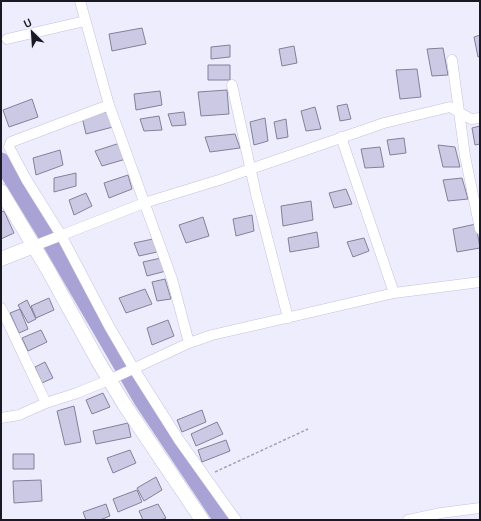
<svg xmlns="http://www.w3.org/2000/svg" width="481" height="521" font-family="'Space Grotesk',sans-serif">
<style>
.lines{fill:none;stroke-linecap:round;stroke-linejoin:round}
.river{stroke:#a9a2d5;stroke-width:17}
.building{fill:#ccc9e5;stroke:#83809a}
.street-casing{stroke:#c4c1dc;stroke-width:11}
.secondary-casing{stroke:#c4c1dc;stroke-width:15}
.path{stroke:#a4a3b1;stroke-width:1.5;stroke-dasharray:3 2;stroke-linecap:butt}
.street{stroke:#fff;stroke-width:10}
.secondary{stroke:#fff;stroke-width:14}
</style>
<rect width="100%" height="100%" fill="#eeedfe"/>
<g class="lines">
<path class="river" d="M1,161l43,70 98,169 80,120"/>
</g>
<path class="building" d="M142,28l4,16 -34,7 -3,-17z
M480,35v21l-2,1 -4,-20z
M230,45v12l-19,2v-12z
M294,46l3,17 -15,3 -3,-17z
M443,48l5,27 -16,1 -5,-27z
M208,65h22v15h-22z
M417,69l4,28 -21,2 -4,-29z
M227,90l2,24 -28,2 -3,-24z
M160,91l2,14 -26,5 -2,-16z
M32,99l6,18 -29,10 -6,-17z
M347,104l4,15 -11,2 -3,-15z
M315,107l6,22 -15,2 -5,-20z
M109,111l4,16 -27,7 -4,-17z
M184,112l2,13 -14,1 -4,-12z
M159,116l3,14 -18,1 -4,-12z
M265,118l3,23 -14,4 -4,-23z
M286,119l2,18 -11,2 -3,-17z
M480,126v18l-5,1 -3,-17z
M235,134l5,14 -30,4 -5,-15z
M404,138l2,15 -16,2 -3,-15z
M120,143l6,16 -24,7 -7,-15z
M438,145l17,2 5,20h-17z
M380,147l4,20 -19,1 -4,-19z
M60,150l3,15 -27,10 -3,-17z
M76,173v13l-22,6v-14z
M128,175l4,14 -23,9 -5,-15z
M462,178l6,21 -20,2 -5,-21z
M346,189l6,15 -18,4 -5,-15z
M86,193l6,13 -18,9 -5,-15z
M311,201l2,19 -30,6 -2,-20z
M4,211l10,22 -13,6v-27z
M252,215l2,16 -18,5 -3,-17z
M203,217l6,19 -23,7 -7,-18z
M476,224l4,24 -23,4 -4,-23z
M317,232l2,15 -29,5 -2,-14z
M364,238l5,13 -16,6 -6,-15z
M153,239l4,13 -18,4 -5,-13z
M161,258l5,13 -19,5 -4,-14z
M165,279l6,20 -14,2 -5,-19z
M145,289l7,15 -26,9 -7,-15z
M49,298l5,12 -18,8 -5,-12z
M27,300l9,19 -8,4 -10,-18z
M20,309l8,20 -9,4 -9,-20z
M168,320l6,16 -22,9 -5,-17z
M41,330l6,12 -19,9 -6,-13z
M45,362l8,16 -11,5 -7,-16z
M103,393l7,14 -18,7 -6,-14z
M74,406l7,36 -16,3 -8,-34z
M202,410l4,12 -24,10 -5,-12z
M217,422l6,12 -27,12 -5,-12z
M128,423l3,14 -35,7 -3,-13z
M226,440l4,11 -28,11 -4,-12z
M130,450l6,13 -23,10 -6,-15z
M13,454h21v15h-21z
M156,477l6,13 -18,11 -7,-13z
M41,480l1,21 -28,2 -1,-22z
M137,490l5,12 -24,10 -5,-13z
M106,504l4,12 -10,4h-14l-3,-8z
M158,504l8,14 -5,2h-18l-4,-9z"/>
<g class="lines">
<g class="street-casing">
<path id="street" d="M80,1l29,104 63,174 17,64 23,-8 182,-42 86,-11
M7,39l78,-18
M452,60l13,96 15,73
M232,85l24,109 32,124
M109,105l-98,37 -2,5 17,32 35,56 48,91 25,43 45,71 57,80
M341,137l53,156
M34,246l110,-43 75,-23 165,-57 66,-16 21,12 9,-1
M1,308l45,95
M1,418l18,-3 27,-12 31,-10 32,-13 80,-37
M408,520l33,-7 39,-5"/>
</g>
<g class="secondary-casing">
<path id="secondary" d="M1,191l47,79 50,91 26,43 78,116
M1,259l33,-13"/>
</g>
<path class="path" d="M215,472l93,-43"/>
<use href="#street" class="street"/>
<use href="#secondary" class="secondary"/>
</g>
<rect width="481" height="521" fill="none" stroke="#1a1923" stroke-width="4"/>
<g transform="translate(32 32) rotate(335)" stroke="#eeedfe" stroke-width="3" paint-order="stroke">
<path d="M0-3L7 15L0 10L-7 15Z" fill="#1a1923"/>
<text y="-6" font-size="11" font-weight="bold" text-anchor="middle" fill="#1a1923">U</text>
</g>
</svg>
